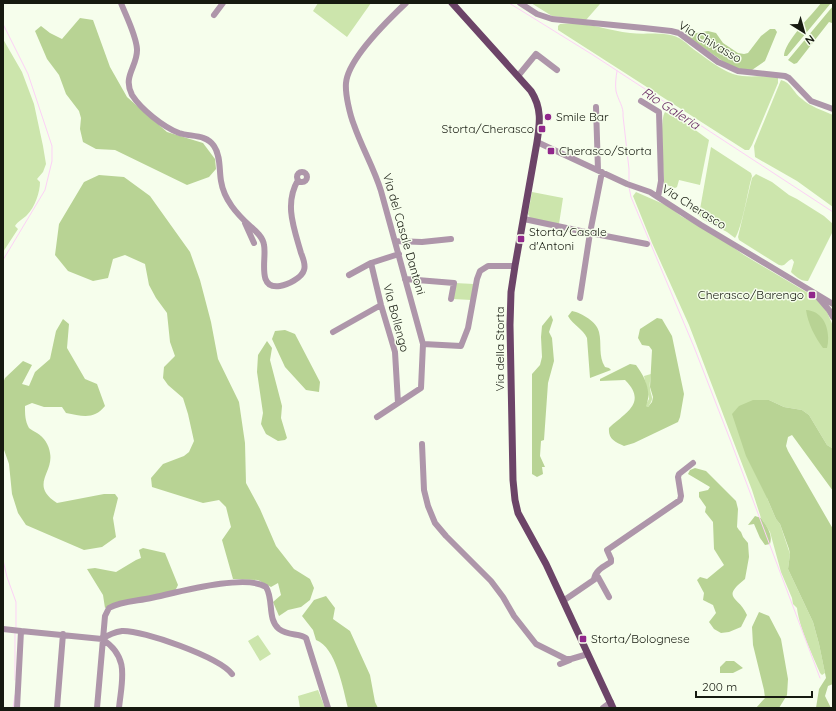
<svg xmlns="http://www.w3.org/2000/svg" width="836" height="711" font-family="Quicksand,sans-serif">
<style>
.green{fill:#cce5ac}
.forest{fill:#b8d394}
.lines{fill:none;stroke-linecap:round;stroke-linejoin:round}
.stream{stroke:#fdd1f7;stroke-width:1}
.minor{stroke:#ae96aa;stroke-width:6}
.major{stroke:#6c4468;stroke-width:7}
.poi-dot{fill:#91278b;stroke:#f6feec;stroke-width:1.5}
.labels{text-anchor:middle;stroke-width:3;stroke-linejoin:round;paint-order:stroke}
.street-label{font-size:12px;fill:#161a10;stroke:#f6feec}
.poi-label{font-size:12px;fill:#161a10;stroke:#f6feec;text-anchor:start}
.water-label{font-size:13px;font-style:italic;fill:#682963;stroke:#f6feec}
</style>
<rect width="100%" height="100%" fill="#f6feec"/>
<path class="green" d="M318,3h53l-24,34 -34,-26z
M531,3h68l1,1 -14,16 -34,-4z
M560,24c24,-3 47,6 70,9 16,2 34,-2 49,5 7,4 11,9 17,13 11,8 24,18 37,23 15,5 31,0 45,4v5l-26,62 -3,5h-4l-187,-120v-4z
M3,39l19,33 12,32 9,42 3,18 -3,8 -6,7 3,3c0,10 -5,25 -13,33 -4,4 -9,6 -12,11l3,3 -15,23z
M781,80c10,2 13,14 21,19 7,7 22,12 31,16v92l-36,-26 -42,-24 -1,-11z
M665,112l22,12 22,16 -9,45 -21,-5 -2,7 -2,1 -11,-4c0,-13 -5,-64 1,-72z
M711,147l40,26 1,3c-4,13 -10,53 -17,62l-8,-6 -25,-13 -3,-4z
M756,174l16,8 17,13 8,4 27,17 9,8v7l-25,50c-6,1 -13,-5 -17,-9l3,-10 -2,-3c-6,2 -6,8 -13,6l-40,-25 -1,-3 14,-59z
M532,192l31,6 -4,26 -29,-6 -2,-4z
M636,192l32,14 13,10 33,18 30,21 64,38 16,12 9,21v121l-1,1 -5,-3 -18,-30 -7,-5 -18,-3 -15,-7 -2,98 9,21 4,5 10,30 -2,15 25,53 6,22 6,29 -3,2 -2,-2c-8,-19 -21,-46 -23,-65l-4,-4 -1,-6 -11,-26 -11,-40 -9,-14 -9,-28 -63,-165 -37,-82 -19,-47z
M455,283l19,1 -3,16 -18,-1z
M651,374c0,4 -2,9 -1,14 1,10 5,9 -2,19l-3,-1 4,-7 -5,-23z
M258,635l13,19 -11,7 -12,-20z
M318,690l7,18h-25l-2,-12z"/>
<path class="forest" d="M821,3h10l-44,53h-3c0,-14 28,-41 37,-53z
M833,6v22l-1,-5 -3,-1 -32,41 -3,1 -6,-4z
M80,18l13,2 17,47 17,30 40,35 36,11 12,16 1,10 -7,8 -22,8 -72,-35 -19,-1 -13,-7 -3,-13 1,-11 -2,-7 -13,-17 -7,-19 -12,-16 -12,-28 6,-5 9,7 12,6z
M770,29h5l2,3 -12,29 -13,9 -9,1 -12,-4 -46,-32 23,-4 8,2 7,10 15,10 6,1 4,-1 13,-17z
M99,175l25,2 26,19 40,56 10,28 11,42 7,37 21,43 6,41 1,40 14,26 16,37 18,23 16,10 4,9 -4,12 -9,7 -13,3 -9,6 -6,-14 8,-7 -3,-12 -7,4 -13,-7 -25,-1 -11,-39 9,-13 -5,-20 -7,-7 -16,3 -51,-16 -1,-9 12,-14 21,-8 5,-4 5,-11 -6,-27 -5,-16 -15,-13 -5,-7 1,-11 11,-11 -5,-14 -3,-29 -11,-15 -7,-13 -4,-21 -20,-9 -12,4 -5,19 -15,3 -25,-10 -13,-16 4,-31 25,-42z
M806,310c19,1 25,22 21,38h-4c-8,-11 -15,-24 -17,-38z
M572,311c10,2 25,11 27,21 3,12 -1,24 6,35l4,1 2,2 -21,8 -3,-40c-4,-9 -14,-13 -19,-22z
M551,315l2,5 -4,12 3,6 2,23 -6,22 -4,57 -3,1 -1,15 5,11h-3l1,7 -6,3 -5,-3v-100l8,-9 2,-8 -1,-20 1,-11z
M657,318l5,1 10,17 12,58 -4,23 -2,5 -44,21 -10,3c-9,-4 -16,-7 -15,-18 16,-15 39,-25 16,-48l-25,1v-2l30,-15 6,1c9,12 16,27 10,41l2,1 4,-5 1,-5 -3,-10 2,-37 -3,-4 -7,-1 -4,-7 2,-9z
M63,319l6,5 -2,24 18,31 12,5 8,22c-11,14 -23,10 -39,7l-4,-6h-18l-12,-4 -7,3c0,8 0,15 4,22 2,2 5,3 8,5 7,4 12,12 13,20 4,20 -21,32 7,50l47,-9h11l3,4 -5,20 3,19 -14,10 -18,3 -58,-25 -8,-12 -6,-19 -3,-30 -6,-17v-64l2,-5 18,-17 9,4 -10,19 7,2 6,-14 15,-13 6,-28z
M285,330l10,4 25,48 -1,10 -13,-2 -21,-23 -13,-28 3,-8z
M267,341l5,7 -2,12 12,46 -1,12 6,20 -2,2 -7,1 -12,-7 -5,-10 2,-11 -6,-41 1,-17z
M753,400h16l15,7 18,3 7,5 18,30 5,3 1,-1v44l-41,-56 -4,2 -2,9 2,5 45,78v155l-5,2 -3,10 6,12h-15l3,-19 7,-11 -7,-34 -6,-22 -25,-53 2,-15 -1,-5 -9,-25 -4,-5 -9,-21 -21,-42 -14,-42 7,-8z
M695,468l11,3 30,30 2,8 -1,18 2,3 2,2 2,5 5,6 1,14 -4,22c-25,20 -6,17 2,36l-6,12 -12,5 -8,1 -7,-4 -5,-7 7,-9 -3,-8 -10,-5 1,-7 -7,-13 3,-3 7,2 17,-14 -10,-16 -1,-27 -8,-10 1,-5 -7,-10v-5l9,-2 2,-3 -22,-13 2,-4z
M755,516l6,2c6,9 12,16 9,26l-5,1 -5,-7 -6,-14 -6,1z
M143,548l22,5 13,32 -3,6 -65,15 -5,2 -2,-13 -16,-26 8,-1 21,4 20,-12 5,-2 -2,-8z
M326,596l9,12 -2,11 17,12 20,44 5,27 3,6h-30c-5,-19 -12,-61 -32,-68l-3,-10 -11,-14 12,-16z
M759,612l10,4 12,23 7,40 -1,16 -8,13h-23l9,-10 -1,-8 -11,-45 -1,-18z
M726,661h8l9,7 -10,5h-13v-6z"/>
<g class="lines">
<path class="stream" d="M509,3l84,52 240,157
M3,24l25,50 24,72v15l-7,29 -42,70
M617,71c-1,6 -2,14 -1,20 2,9 8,16 7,25l6,53v12
M629,187l2,10 63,150 37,95 89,236
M3,560l4,17 9,25v26
M15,633v47
M13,708l2,-13"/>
<path class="minor" d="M121,3c5,13 15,32 16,46 1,17 -15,27 -5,46 9,14 31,32 47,38 12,4 27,1 35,13 7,10 5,24 7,35 3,19 16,33 29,45 6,5 13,11 14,19 3,12 -8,45 16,41 7,-1 22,-8 24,-16 2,-5 -1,-12 -3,-17 -7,-25 -17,-49 -3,-73
M406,3c-18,17 -58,56 -60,80 -1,11 4,32 8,42 8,23 20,43 27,66l42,153 38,2 7,-18 9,-49 3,-8 8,-5h27
M520,3l17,11 15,5 92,9 27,3 8,2 39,29 20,9 47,5 4,2 22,23 22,8
M214,15l9,-12
M518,76l18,-22 21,16
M641,101l18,11 2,69 -3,16
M596,107l2,63
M537,142l90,42 23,8 51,33 132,79
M297 177a5 5 0 1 1 10 0a5 5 0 1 1-10 0Z
M524,219l66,14 57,11
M245,223l9,20
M395,241l27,1 29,-3
M371,263l10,42 14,47 3,51
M349,275l22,-12 28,-9
M405,279l49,4 -3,16
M817,296l12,14 4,7
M580,298l10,-65 12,-61
M333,332l48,-27
M377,417l44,-29 2,-44
M422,444l2,46 4,16 7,17 11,13 45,45 12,16 11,19 22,28 30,15h5l17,-5
M594,579c2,-9 9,-12 17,-17v-3l-4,-9 3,-2 70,-48 1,-4 -3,-19 1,-3 14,-11
M563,601l35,-24 11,20
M3,629l18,2
M102,639c6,-4 13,-7 20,-8 21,-1 97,26 110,43
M560,664l10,-4
M17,708l4,-77 81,8c28,18 20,40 17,69
M57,708l6,-74
M97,708l8,-92 4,-8c12,-7 29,-7 42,-10 24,-5 94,-25 115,-11 8,13 1,32 13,42 9,7 21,4 27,9l22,70
M603,708l8,-6"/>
<path class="major" d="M452,3l79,88c11,17 9,32 6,51l-22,124 -4,26 -1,33 3,155 2,20 3,13 28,51 67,144"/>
</g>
<g class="poi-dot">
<circle cx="548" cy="117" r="4"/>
<rect x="538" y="125" width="8" height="8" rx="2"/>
<rect x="547" y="147" width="8" height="8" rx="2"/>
<rect x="517" y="235" width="8" height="8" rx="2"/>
<rect x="808" y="291" width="8" height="8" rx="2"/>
<rect x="579" y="635" width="8" height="8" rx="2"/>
</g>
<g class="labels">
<g class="street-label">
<text transform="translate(710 42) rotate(30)" y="4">Via Chivasso</text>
<text transform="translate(694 207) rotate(32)" y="4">Via Cherasco</text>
<text transform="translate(404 234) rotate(74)" y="4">Via del Casale Dantoni</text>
<text transform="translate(396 318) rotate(75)" y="4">Via Bollengo</text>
<text transform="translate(500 349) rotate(-90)" y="4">Via della Storta</text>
</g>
<g class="poi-label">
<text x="556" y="121">Smile Bar</text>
<text x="534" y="133" text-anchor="end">Storta/Cherasco</text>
<text x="559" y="155">Cherasco/Storta</text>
<text x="529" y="236">Storta/Casale<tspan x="529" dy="14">d'Antoni</tspan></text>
<text x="804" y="299" text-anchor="end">Cherasco/Barengo</text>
<text x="591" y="643">Storta/Bolognese</text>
</g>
<g class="water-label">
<text transform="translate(671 108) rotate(33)" y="5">Rio Galeria</text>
</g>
</g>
<rect width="836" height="711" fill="none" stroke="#161a10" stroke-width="8"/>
<g transform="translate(804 32) rotate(143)" stroke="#f6feec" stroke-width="3" paint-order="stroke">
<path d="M0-3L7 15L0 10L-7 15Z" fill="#161a10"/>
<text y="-6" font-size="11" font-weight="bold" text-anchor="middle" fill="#161a10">N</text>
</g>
<path d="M696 691v6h116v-6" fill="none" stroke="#161a10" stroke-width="2"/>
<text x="702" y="691" font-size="12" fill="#161a10" stroke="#f6feec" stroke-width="3" paint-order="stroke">200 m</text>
</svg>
